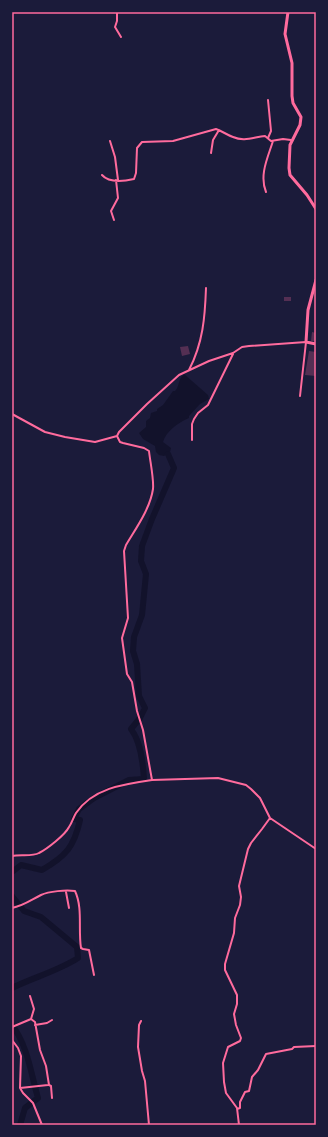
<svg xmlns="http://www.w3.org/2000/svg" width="328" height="1137" font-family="Ubuntu,sans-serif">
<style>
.water{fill:#12122b}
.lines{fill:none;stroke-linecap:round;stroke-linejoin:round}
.river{stroke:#12122b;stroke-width:6}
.building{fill:#542f53}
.minor{stroke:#ff6b9d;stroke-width:2}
.tertiary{stroke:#ff6b9d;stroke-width:3}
.neatline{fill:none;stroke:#ff6b9d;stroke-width:1.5}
</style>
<rect width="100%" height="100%" fill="#1b1b3a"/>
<path class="water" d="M184,374l24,21 1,4 -9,5 -11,12v2c-10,4 -23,13 -26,24l8,6 -1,4 -6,4 -5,-1 -3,-3 -1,-6 -12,-7 -4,-6 7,-6v-6l4,-3 1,-5 6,-2v-2l6,-4 10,-14h2c5,-5 2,-10 9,-17z"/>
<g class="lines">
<path class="river" d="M12,872l9,-7 21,5c24,-14 32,-23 38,-50l-6,-1 5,-10 15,-11 35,-18 15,-1c-1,-16 -3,-37 -13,-50l9,-11 5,-10 -6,-12 -2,-32 -4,-13 1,-14 8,-22 4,-41 -5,-13 1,-15 10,-27 22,-51 -6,-14
M12,896l12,15 17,6 36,30 1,11c-20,13 -44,19 -66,30
M12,1025c16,21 19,49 26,73l-13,10 -5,17"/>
</g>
<path class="building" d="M284,297h7v4h-7z
M312,332l4,1v8h-5z
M188,346l2,8 -8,2 -2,-9z
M309,351l7,1v24l-11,-1z"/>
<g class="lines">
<path class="minor" d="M117,12v9l-2,6 6,10
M268,100l3,31 -3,7
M110,141l5,16 3,23
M211,153l2,-13 6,-10
M102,175c7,8 23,6 32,4l2,-6 1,-25 5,-6 31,-1 43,-12c6,2 11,6 17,8 11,5 21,0 32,-1l6,5 12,-2 8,1
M266,192c-7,-17 2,-35 7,-51
M114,220l-3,-9 7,-13 -2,-18
M189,370c14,-27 16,-53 17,-82
M300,396l6,-54 -57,4 -7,1 -9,6 -24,8 -30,14 -32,29 -28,28 -2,4 3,6 3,1 21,5 5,3c1,10 5,28 4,38 -3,20 -17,39 -27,56l-2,6 4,67 -6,20 5,36 5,8 5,29 6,19 9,50 66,-2 28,7 5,4 9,9 10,20 46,31
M12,414l33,18 20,5 30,5 22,-6
M192,440v-16l2,-5 4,-6 10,-8 25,-51
M12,856c8,-2 20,1 27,-3 8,-4 26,-18 30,-26 3,-4 4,-9 7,-14 17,-25 48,-29 76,-33
M66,892l3,16
M12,908c11,-2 19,-8 29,-13 8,-4 25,-5 34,-4 8,17 3,38 6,57l2,1 6,1 5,25
M30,996l4,13 -3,10
M141,1021l-2,4 -1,22 4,24 3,10 4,44
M35,1025l12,-2 5,-3
M12,1027l19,-8 4,3 5,28 6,16 3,19 2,1 1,12
M12,1040l6,8 3,8 -1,32 3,5 10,10 9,22
M20,1088l28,-3
M237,1109l3,-1v-6l5,-10 4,-1 3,-14 6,-7 8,-16 26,-5 2,-2 22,-1
M239,1125l-2,-17 -11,-15 -2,-11 -1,-19 5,-16 12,-6 1,-3 -5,-13 -2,-11 3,-10v-9l-12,-25v-6l9,-31 1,-15 5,-13 1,-8 -2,-11 9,-37 3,-6 11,-14 8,-11"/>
<path class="tertiary" d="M288,12l-3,22 7,29v33l1,7 8,14 -1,8 -10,20 -1,23 1,7 17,20 9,14
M316,280l-8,30 -2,32 10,2"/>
</g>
<rect width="328" height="1137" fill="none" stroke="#1b1b3a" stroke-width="26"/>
<rect x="13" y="13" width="302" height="1111" class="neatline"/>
</svg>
